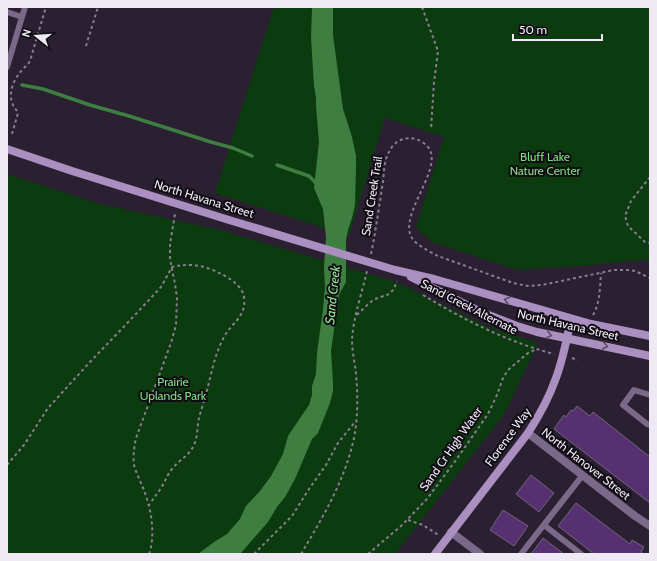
<svg xmlns="http://www.w3.org/2000/svg" width="657" height="561" font-family="Cabin,sans-serif">
<style>
.green{fill:#0c3b10}
.water{fill:#3e7e40}
.lines{fill:none;stroke-linecap:round;stroke-linejoin:round}
.stream{stroke:#3e7e40;stroke-width:3.5}
.building{fill:#573072;stroke:#716679}
.path{stroke:#877f8d;stroke-width:2;stroke-dasharray:3 3;stroke-linecap:butt}
.lane{stroke:#7a6988;stroke-width:6}
.street{stroke:#7a6988;stroke-width:8}
.secondary{stroke:#ab8fc1;stroke-width:8}
.oneway{stroke:#5e4e6a}
.labels{text-anchor:middle;stroke-width:4;stroke-linejoin:round;paint-order:stroke}
.park-label{font-size:12px;fill:#83da85;stroke:#100c13}
.street-label{font-size:12px;fill:#efe9f4;stroke:#100c13}
.water-label{font-size:13px;font-style:italic;fill:#92e993;stroke:#100c13}
</style>
<rect width="100%" height="100%" fill="#2a2031"/>
<path class="green" d="M274,7h376v254l-9,-1 -49,5 -74,5 -86,-28 -16,-15 28,-90 -59,-19 -36,118 -134,-43z
M7,174l93,30 120,26 176,52 95,46 47,15 -34,72 -109,139h-388z"/>
<path class="water" d="M312,7h21v28l10,74 9,28 4,19v11l-1,38 -3,13 -4,12 -2,10v42l-7,13 -8,56 2,31v9l-3,12 -12,30 -6,6 -17,40 -10,18 -8,10 -9,15 -28,32h-42l16,-12 13,-8 13,-15 6,-13 14,-15 11,-15 12,-22 5,-18 21,-31 3,-10v-9l4,-12 1,-21 6,-44 2,-22 -1,-20 2,-30 -3,-28 -9,-21 5,-46 -3,-36v-8l-2,-12 -3,-48z"/>
<g class="lines">
<path class="stream" d="M22,85l21,4 47,16 39,11 82,26 22,6 19,8
M277,165l32,11 8,8"/>
</g>
<path class="building" d="M577,406l13,10 3,-4 57,45v46l-96,-74 10,-14 2,2 5,-7 2,1z
M531,475l23,18 -15,19 -23,-18z
M576,503l54,41 2,-4 12,7 -3,5 3,2h-50l-36,-28z
M503,510l25,16 -14,20 -24,-16z
M543,538l21,16h-33z"/>
<g class="lines">
<path class="path" d="M422,7l16,44 -4,31 -3,47
M86,46l12,-39
M12,134l6,-21c-1,-3 -4,-5 -5,-8 -5,-10 0,-24 6,-31 3,-5 8,-8 11,-13l16,-54
M650,177l-19,24 -6,15 3,10 17,16 5,1
M371,254c5,-24 8,-48 12,-72 1,-10 1,-22 6,-30 6,-13 20,-18 33,-10 30,17 -20,65 -12,92 3,10 19,17 28,22l75,27 15,3 14,-1 72,-15h14l7,1 15,7
M423,295c41,25 85,47 131,59
M357,315c5,-5 10,-10 15,-14 13,-8 19,-2 25,-20
M593,315c7,-12 7,-28 8,-42
M572,358l6,2
M7,465l17,-20 24,-37 42,-46 44,-46 27,-29 11,-20c7,-2 13,-2 21,-2 15,1 49,15 51,32 3,21 -14,26 -21,42 -9,17 -12,37 -17,55 -2,8 -5,16 -7,24 -2,8 -1,18 -5,27 -5,11 -15,15 -22,24 -5,6 -7,13 -11,19 -4,6 -8,11 -12,17
M408,520l15,5 14,9h1
M149,554c7,-20 2,-47 -6,-66 -3,-8 -7,-15 -9,-23 -1,-9 0,-18 2,-27l35,-95 5,-18 1,-27 -2,-14 -5,-25v-15l5,-30h1
M254,554l38,-38 17,-27 17,-24 12,-22 17,-21
M301,554c22,-37 44,-74 53,-116 4,-21 4,-43 2,-64 -1,-11 -4,-23 -4,-34 1,-22 10,-47 15,-69
M368,554l33,-28 26,-27 29,-39 32,-46 9,-19 6,-17 5,-8 20,-17 9,-4"/>
<path class="lane" d="M7,12l15,5
M7,67l18,-60
M650,395l-16,-5 -11,15 24,19 3,1
M544,525l37,29
M521,554l61,-78"/>
<path class="street" d="M528,433l107,83 15,10
M451,532l29,22"/>
<path class="secondary" d="M7,149l65,22 157,49 166,50 39,9 157,45 59,12
M411,277l70,35 36,14 20,6 113,24
M435,554l93,-121c11,-17 21,-35 28,-55 7,-19 11,-39 15,-59"/>
</g>
<defs><path id="oneway-chevron" d="M-2-3.5L2.5 0L-2 3.5" fill="none" stroke-width="1.6" stroke-linecap="round" stroke-linejoin="round"/></defs>
<g class="oneway">
<use href="#oneway-chevron" transform="translate(507 300) rotate(-164)"/>
<use href="#oneway-chevron" transform="translate(549 335) rotate(11)"/>
<use href="#oneway-chevron" transform="translate(605 346) rotate(12)"/>
</g>
<g class="labels">
<g class="park-label">
<text x="545" y="161">Bluff Lake<tspan x="545" dy="14">Nature Center</tspan></text>
<text x="173" y="386">Prairie<tspan x="173" dy="14">Uplands Park</tspan></text>
</g>
<g class="street-label">
<text transform="translate(372 196) rotate(-81)" y="4">Sand Creek Trail</text>
<text transform="translate(204 199) rotate(17)" y="4">North Havana Street</text>
<text transform="translate(469 307) rotate(27)" y="4">Sand Creek Alternate</text>
<text transform="translate(568 325) rotate(13)" y="4">North Havana Street</text>
<text transform="translate(508 437) rotate(-54)" y="4">Florence Way</text>
<text transform="translate(451 449) rotate(-55)" y="4">Sand Cr High Water</text>
<text transform="translate(586 464) rotate(38)" y="4">North Hanover Street</text>
</g>
<g class="water-label">
<text transform="translate(332 295) rotate(-84)" y="5">Sand Creek</text>
</g>
</g>
<rect width="657" height="561" fill="none" stroke="#efe9f4" stroke-width="16"/>
<g transform="translate(36 36) rotate(287)" stroke="#100c13" stroke-width="3" paint-order="stroke">
<path d="M0-3L7 15L0 10L-7 15Z" fill="#efe9f4"/>
<text y="-6" font-size="11" font-weight="bold" text-anchor="middle" fill="#efe9f4">N</text>
</g>
<path d="M513 34v6h89v-6" fill="none" stroke="#efe9f4" stroke-width="2"/>
<text x="519" y="34" font-size="12" fill="#efe9f4" stroke="#100c13" stroke-width="3" paint-order="stroke">50 m</text>
</svg>
